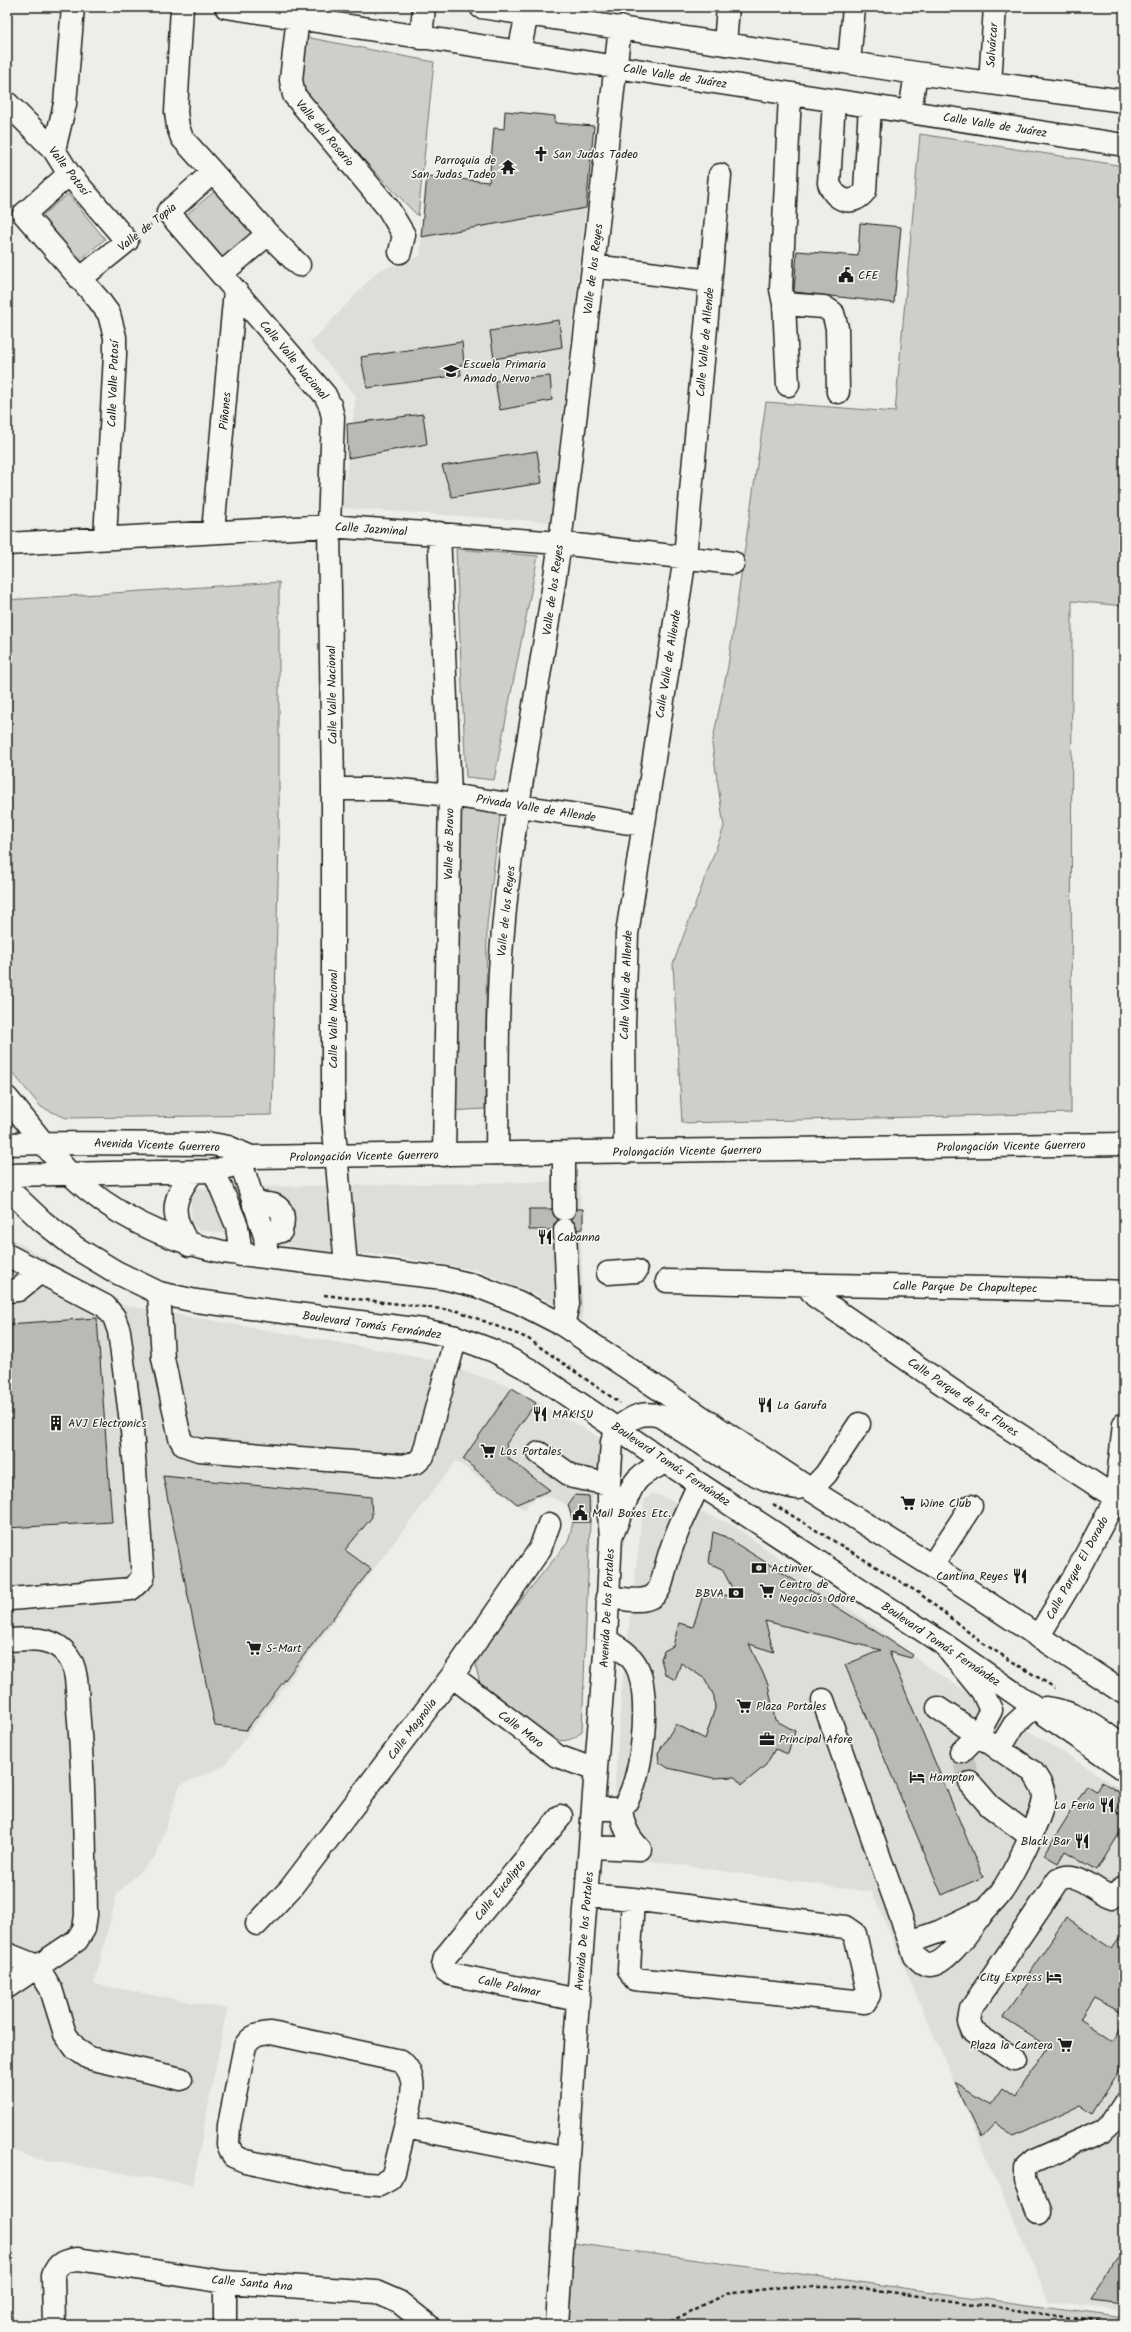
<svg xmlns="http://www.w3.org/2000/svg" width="1131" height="2332" font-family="Kalam,sans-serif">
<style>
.built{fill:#ddddda}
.green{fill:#cececb;stroke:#757574}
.building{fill:#b9b9b6;stroke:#1c1c1c}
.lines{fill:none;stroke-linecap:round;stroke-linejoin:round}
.minor-tunnel{stroke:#c3c3c0;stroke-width:22;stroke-dasharray:22 11;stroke-linecap:butt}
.minor-casing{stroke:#1c1c1c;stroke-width:25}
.major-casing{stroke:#1c1c1c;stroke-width:25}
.path{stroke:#1c1c1c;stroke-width:2.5;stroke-dasharray:4 3;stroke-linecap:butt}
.minor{stroke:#f6f6f2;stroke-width:22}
.major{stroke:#f6f6f2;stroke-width:22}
.labels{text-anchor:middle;stroke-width:3;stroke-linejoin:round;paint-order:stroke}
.street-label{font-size:12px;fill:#1c1c1c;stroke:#f6f6f2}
.poi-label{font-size:12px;fill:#1c1c1c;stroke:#f6f6f2;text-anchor:start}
</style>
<rect width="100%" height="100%" fill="#edede9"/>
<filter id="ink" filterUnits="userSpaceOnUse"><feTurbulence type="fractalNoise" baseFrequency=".025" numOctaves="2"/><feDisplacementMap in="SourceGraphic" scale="8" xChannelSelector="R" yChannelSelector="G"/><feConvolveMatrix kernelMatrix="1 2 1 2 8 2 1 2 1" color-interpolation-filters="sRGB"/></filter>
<g filter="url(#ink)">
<path class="built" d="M586,208l-36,314 -208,-14 14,-112 -46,-53 68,-72 42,-15 1,-19z
M580,1181l3,140 -44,-25 -62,-26 -99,-16h-43l-138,-25 -5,-6 -2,-23 3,-10 4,-2z
M7,1236l116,69 298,52 88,29 93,53 -12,83 -22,-17 -17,-8 -15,1 -8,6 -3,6 -69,-49 -232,305 -44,19 -24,71 -39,38 -23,90 133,25 -34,176 -159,-27 -27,-10z
M653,1493l80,32 163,117 27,22 201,127v520l-75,-9 -177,-410 -262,-37 11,-159 23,-196z"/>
<path class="green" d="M300,36l134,26 -16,154 -122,-126z
M920,134l204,32v440l-52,-5 -1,512 -389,10 -9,-159 51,-137 -12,-83 16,-78 38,-264 129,10z
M220,187l39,45 -34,29 -39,-46z
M68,194l37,45 -26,22 -38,-45z
M456,549l82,7 -44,224 -28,-3z
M279,582v260l-7,273 -206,3 -25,-11 -34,-41v-466z
M454,805l47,3 -14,116 -2,185 -36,2z
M573,1522h17l-8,209c-7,8 -15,11 -26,9l-76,-57 -4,-15 2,-15 90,-111z
M573,2243l551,75v7h-557z"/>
<path class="building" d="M505,111l50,5v7l39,3 -8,82 -165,29 6,-61 62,6 5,-54 10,1z
M860,223l41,4 -7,76 -100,-11 3,-41 61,5z
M559,320l3,27 -68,12 -4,-28z
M462,342l2,22 -4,1 1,10 -94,13 -6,-31z
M550,376l2,24 -52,10 -5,-29z
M423,414l4,30 -79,14 -1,-34z
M537,451l5,32 -90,14 -10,-31z
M529,1209h23l6,11 -5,10h-24z
M576,1209h7v20l-6,1 -6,-11z
M97,1318l15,204 -105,6v-204z
M512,1388l24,15 -30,41 3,15 41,31 -33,14 -54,-45z
M163,1476l208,21 1,20 -27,33 26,19 -125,161 -31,-4z
M575,1495l14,1 1,26h-17l-5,-17z
M713,1532l11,4 189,119 -2,3 -22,-6 94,225 -41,18 -97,-230 36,-15 -116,-29 9,31 -25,-8 19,40 7,36 20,11 -7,23 -13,-5 -9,16 -24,20 -7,-8 -22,1 -45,-10 -9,-6 -1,-9 18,-29 29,15 10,-31 -1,-12 -9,-17 -24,-16 -6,17 -10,-6 -4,-15 3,-8 9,-5 6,-23 14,4 11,-35 33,5 -15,-28 -13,-6z
M1102,1782l22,13v4l-8,12 8,5v10l-27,44 -32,-19 -7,12 -14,-8 43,-70 9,6z
M1066,1918l46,31 12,-17v81l-30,-16 -14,22 33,22 11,-18v40l-31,50 -13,-8 -66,31 -20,-13 -13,14 -26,-54 35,22 12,-17 13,9 33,-50 -45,-29 30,-42 -4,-3z
M1124,2249v55l-33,-4z"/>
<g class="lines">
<path class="minor-tunnel" d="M961,1752l9,31"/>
<g class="minor-casing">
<path id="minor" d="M182,7l-6,105 2,15 4,11 86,96 31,31
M226,7l898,138
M299,7l-8,73 3,15 94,113 16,27 -4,17
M481,7l435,66 208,28
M421,38l3,-31
M725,44l3,-37
M519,52l8,-38
M849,63l5,-56
M990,83l5,-76
M790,94l-9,195 3,15 40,3 9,6 4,15 1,64
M834,101l-5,82c6,17 23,25 36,8l5,-85
M7,103l47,47 15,24 58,67 -47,38
M910,112l6,-39
M54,150l11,-46 8,-97
M212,173l-44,39 157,183 5,10 3,12 -4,109 4,263v329l13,148
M69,174l-45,40 74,85 11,15 6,23v18l-10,183
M594,266l116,15
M222,273l46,-39
M784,304l4,81
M213,531l22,-241
M439,533l11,262 -6,360
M7,544l322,-18 230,17 174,20
M333,789h57l60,6 192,30
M625,1152l-1,-127 3,-91 58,-377 35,-382
M497,1153c1,-73 -1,-148 6,-222 11,-130 39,-259 57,-389 22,-171 41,-343 60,-515
M564,1153v56
M241,1163l24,73 2,21
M214,1171l23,55 4,29
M254,1205c21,-4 34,2 27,26l-16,5
M7,1255l98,51 9,11 5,14 13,99 11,148 -12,11 -121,10
M608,1273l28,-2
M667,1281c153,5 305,5 457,11
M807,1286l8,10 13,9 135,93 161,105
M7,1291l11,-1 22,-18
M159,1293l4,65 17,80 4,7 15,5 204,16 14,-4 6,-6 33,-119
M563,1325l5,-21 -3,-74
M539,1453l34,24 36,7
M811,1490l15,-16 33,-50
M611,1536c8,-14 17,-49 28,-58 7,-7 18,-11 27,-16
M932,1566l39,-60
M607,1597c14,1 34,7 46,-1 9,-6 10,-20 13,-30 8,-30 20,-54 33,-82
M1038,1637l35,-58 43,-81 8,-74
M7,1640c22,-1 47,-4 61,16 10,13 9,37 10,53 6,68 7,137 8,206l-2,14 -7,11 -70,47
M950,1652l32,39 9,19 -14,26 -16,16
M452,1676l105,80 39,14
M823,1700l92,256c4,4 8,9 15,9 18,-1 44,-41 55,-55 5,-6 12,-12 16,-18 12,-17 42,-76 43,-95 0,-10 -6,-17 -11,-25l-95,-64
M999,1750l15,-25 20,-18
M970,1783l20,23 40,30
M593,1809h28c22,-22 31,-116 15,-144 -7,-12 -18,-18 -30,-25
M621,1809c2,17 7,28 19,40
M561,1816l-116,141 -2,9 2,4 6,4 127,26
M591,1847l49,2
M587,1895l46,4 212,28 10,7 14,61 -4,7 -231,-23 -5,-9 4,-71
M257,1924l33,-35 162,-213 88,-127 9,-25
M910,1942l31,-11 39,-19
M7,1954l30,12 14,23 14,45 11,15 13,9 92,21
M1015,2060l-42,-28 -4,-10 2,-13 87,-129c20,-12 36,13 55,17l11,-10
M405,2127c5,-24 16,-48 -4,-66l-130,-28c-12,1 -19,2 -26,13l-16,79 -1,19 5,12 12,5 100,21 34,3 11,-6 4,-7 11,-45 163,32
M1038,2211l-12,-31v-12l8,-7 69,-31 10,-9 11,-17
M54,2325l-1,-49c4,-13 12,-16 25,-17l147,23 151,10 23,10 29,23
M225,2325v-43
M557,2325l21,-325 28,-360 5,-104 -2,-20v-32l3,-42 6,-14"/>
</g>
<g class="major-casing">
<path id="major" d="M7,1098c21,25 41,53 64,77 43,41 95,65 152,77l220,26 34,8 41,16 45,23 248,165 121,76 192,127
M7,1144l37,-1 168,1 16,3 23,10 873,-13
M7,1175l207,-4 27,-8 10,-6
M7,1188l35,33 34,27 40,24 43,21 37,8 227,29 33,7 38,14 36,19 136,92 279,183 179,124
M189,1245c-19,-29 -18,-46 4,-73
M618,1428c14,-11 24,-17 42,-12 40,25 92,66 138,72
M1045,1708c30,3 56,21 79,40"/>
</g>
<path class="path" d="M142,231l11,-8
M324,1295l134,16 69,27 93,65
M773,1504l146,89 62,49 74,46
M664,2325l61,-31 59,-7h71l266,38"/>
<use href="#minor" class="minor"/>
<use href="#major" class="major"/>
</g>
</g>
<defs>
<g id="church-bare" transform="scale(1.2)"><path d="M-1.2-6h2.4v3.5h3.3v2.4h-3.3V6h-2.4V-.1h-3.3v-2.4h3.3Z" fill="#1c1c1c" stroke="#f6f6f2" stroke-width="2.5" paint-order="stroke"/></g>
<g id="temple-bare" transform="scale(1.2)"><path d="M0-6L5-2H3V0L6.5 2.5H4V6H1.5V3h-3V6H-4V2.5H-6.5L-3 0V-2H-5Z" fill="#1c1c1c" stroke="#f6f6f2" stroke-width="2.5" paint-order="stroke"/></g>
<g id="civic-bare" transform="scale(1.2)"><path d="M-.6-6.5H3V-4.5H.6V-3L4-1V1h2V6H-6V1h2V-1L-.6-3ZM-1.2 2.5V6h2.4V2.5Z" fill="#1c1c1c" stroke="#f6f6f2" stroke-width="2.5" paint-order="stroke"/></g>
<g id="school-bare" transform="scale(1.2)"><path d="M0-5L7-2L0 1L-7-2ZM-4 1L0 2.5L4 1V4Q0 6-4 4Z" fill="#1c1c1c" stroke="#f6f6f2" stroke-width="2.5" paint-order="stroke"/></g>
<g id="restaurant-bare" transform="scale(1.2)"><path d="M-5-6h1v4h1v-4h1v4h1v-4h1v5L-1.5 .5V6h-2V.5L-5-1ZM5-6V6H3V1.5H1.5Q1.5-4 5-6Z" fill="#1c1c1c" stroke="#f6f6f2" stroke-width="2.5" paint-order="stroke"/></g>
<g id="building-bare" transform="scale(1.2)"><path d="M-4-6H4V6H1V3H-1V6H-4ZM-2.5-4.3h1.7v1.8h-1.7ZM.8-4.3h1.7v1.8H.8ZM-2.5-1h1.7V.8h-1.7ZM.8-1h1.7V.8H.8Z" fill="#1c1c1c" stroke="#f6f6f2" stroke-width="2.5" paint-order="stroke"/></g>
<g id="supermarket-bare" transform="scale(1.2)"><path d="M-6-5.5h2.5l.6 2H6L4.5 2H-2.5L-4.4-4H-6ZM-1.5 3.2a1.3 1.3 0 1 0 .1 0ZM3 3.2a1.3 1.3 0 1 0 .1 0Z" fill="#1c1c1c" stroke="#f6f6f2" stroke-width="2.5" paint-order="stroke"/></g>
<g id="bank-bare" transform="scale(1.2)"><path d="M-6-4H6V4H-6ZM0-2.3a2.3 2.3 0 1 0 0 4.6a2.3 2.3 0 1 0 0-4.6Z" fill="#1c1c1c" stroke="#f6f6f2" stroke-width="2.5" paint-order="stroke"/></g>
<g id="office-bare" transform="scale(1.2)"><path d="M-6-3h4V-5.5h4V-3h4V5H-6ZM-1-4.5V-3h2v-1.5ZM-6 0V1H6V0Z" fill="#1c1c1c" stroke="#f6f6f2" stroke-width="2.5" paint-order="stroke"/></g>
<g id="hotel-bare" transform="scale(1.2)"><path d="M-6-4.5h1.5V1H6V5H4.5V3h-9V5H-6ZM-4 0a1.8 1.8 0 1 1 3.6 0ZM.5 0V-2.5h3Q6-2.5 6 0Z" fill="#1c1c1c" stroke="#f6f6f2" stroke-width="2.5" paint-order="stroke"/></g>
</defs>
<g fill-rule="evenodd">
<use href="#church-bare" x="541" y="154"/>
<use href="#temple-bare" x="508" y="167"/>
<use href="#civic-bare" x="846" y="275"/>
<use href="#school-bare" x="451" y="371"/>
<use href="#restaurant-bare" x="545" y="1237"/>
<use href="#restaurant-bare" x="765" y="1405"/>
<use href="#restaurant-bare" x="540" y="1414"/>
<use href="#building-bare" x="56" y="1423"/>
<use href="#supermarket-bare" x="488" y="1451"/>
<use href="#supermarket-bare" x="908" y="1503"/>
<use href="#civic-bare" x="580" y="1513"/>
<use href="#bank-bare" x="759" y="1568"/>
<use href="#restaurant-bare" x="1020" y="1576"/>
<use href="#supermarket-bare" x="767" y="1591"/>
<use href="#bank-bare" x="736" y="1593"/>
<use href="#supermarket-bare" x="254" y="1648"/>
<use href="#supermarket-bare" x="744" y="1706"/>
<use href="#office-bare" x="767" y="1739"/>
<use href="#hotel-bare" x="917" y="1777"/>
<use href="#restaurant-bare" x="1107" y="1805"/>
<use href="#restaurant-bare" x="1082" y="1841"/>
<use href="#hotel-bare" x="1054" y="1977"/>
<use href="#supermarket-bare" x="1065" y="2045"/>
</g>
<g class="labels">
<g class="street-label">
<text transform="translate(992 45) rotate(-86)" y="4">Salvárcar</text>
<text transform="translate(675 76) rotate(9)" y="4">Calle Valle de Juárez</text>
<text transform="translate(995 125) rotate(9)" y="4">Calle Valle de Juárez</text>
<text transform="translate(325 133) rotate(50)" y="4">Valle del Rosario</text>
<text transform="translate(69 171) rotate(52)" y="4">Valle Potosí</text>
<text transform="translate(147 227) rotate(-38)" y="4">Valle de Topia</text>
<text transform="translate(593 269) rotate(-83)" y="4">Valle de los Reyes</text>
<text transform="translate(705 342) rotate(-85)" y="4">Calle Valle de Allende</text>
<text transform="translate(294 360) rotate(50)" y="4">Calle Valle Nacional</text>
<text transform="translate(113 384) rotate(-88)" y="4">Calle Valle Potosí</text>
<text transform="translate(225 411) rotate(-85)" y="4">Piñones</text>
<text transform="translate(371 529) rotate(4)" y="4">Calle Jazminal</text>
<text transform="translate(553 590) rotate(-82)" y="4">Valle de los Reyes</text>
<text transform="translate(668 664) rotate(-81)" y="4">Calle Valle de Allende</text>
<text transform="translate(332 695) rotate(-91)" y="4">Calle Valle Nacional</text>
<text transform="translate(536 808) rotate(9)" y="4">Privada Valle de Allende</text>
<text transform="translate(449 844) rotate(-89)" y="4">Valle de Bravo</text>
<text transform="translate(506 911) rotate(-84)" y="4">Valle de los Reyes</text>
<text transform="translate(626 985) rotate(-88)" y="4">Calle Valle de Allende</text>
<text transform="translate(333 1019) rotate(-90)" y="4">Calle Valle Nacional</text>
<text transform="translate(157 1145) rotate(2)" y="4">Avenida Vicente Guerrero</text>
<text transform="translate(1011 1146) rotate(-1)" y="4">Prolongación Vicente Guerrero</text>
<text transform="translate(687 1151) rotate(-1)" y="4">Prolongación Vicente Guerrero</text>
<text transform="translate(364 1156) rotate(-1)" y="4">Prolongación Vicente Guerrero</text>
<text transform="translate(965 1287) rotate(1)" y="4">Calle Parque De Chapultepec</text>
<text transform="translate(372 1325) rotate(8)" y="4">Boulevard Tomás Fernández</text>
<text transform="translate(963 1397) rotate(34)" y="4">Calle Parque de las Flores</text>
<text transform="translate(671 1464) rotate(34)" y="4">Boulevard Tomás Fernández</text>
<text transform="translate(1077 1568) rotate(-61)" y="4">Calle Parque El Dorado</text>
<text transform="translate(607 1608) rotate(-87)" y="4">Avenida De los Portales</text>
<text transform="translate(941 1644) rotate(34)" y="4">Boulevard Tomás Fernández</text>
<text transform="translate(412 1729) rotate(-53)" y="4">Calle Magnolia</text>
<text transform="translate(521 1729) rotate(37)" y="4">Calle Moro</text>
<text transform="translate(500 1890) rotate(-51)" y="4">Calle Eucalipto</text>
<text transform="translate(584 1931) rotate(-85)" y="4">Avenida De los Portales</text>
<text transform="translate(509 1986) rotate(12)" y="4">Calle Palmar</text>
<text transform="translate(252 2283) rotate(5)" y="4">Calle Santa Ana</text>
</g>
<g class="poi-label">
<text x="553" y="158">San Judas Tadeo</text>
<text x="496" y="164" text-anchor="end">Parroquia de<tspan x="496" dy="14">San Judas Tadeo</tspan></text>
<text x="858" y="279">CFE</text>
<text x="463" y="368">Escuela Primaria<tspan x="463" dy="14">Amado Nervo</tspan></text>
<text x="557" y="1241">Cabanna</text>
<text x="777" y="1409">La Garufa</text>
<text x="552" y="1418">MAKISU</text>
<text x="68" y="1427">AVJ Electronics</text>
<text x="500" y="1455">Los Portales</text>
<text x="920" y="1507">Wine Club</text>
<text x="592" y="1517">Mail Boxes Etc.</text>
<text x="771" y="1572">Actinver</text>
<text x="1008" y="1580" text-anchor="end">Cantina Reyes</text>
<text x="779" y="1588">Centro de<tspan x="779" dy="14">Negocios Odore</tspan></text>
<text x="724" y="1597" text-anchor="end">BBVA</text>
<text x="266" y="1652">S-Mart</text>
<text x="756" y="1710">Plaza Portales</text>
<text x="779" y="1743">Principal Afore</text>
<text x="929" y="1781">Hampton</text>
<text x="1095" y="1809" text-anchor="end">La Feria</text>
<text x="1070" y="1845" text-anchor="end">Black Bar</text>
<text x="1042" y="1981" text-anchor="end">City Express</text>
<text x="1053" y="2049" text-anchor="end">Plaza la Cantera</text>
</g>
</g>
<rect width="1131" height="2332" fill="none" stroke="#f6f6f2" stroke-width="24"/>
<rect x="12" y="12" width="1107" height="2308" fill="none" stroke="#1c1c1c" stroke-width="1.5" filter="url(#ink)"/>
</svg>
